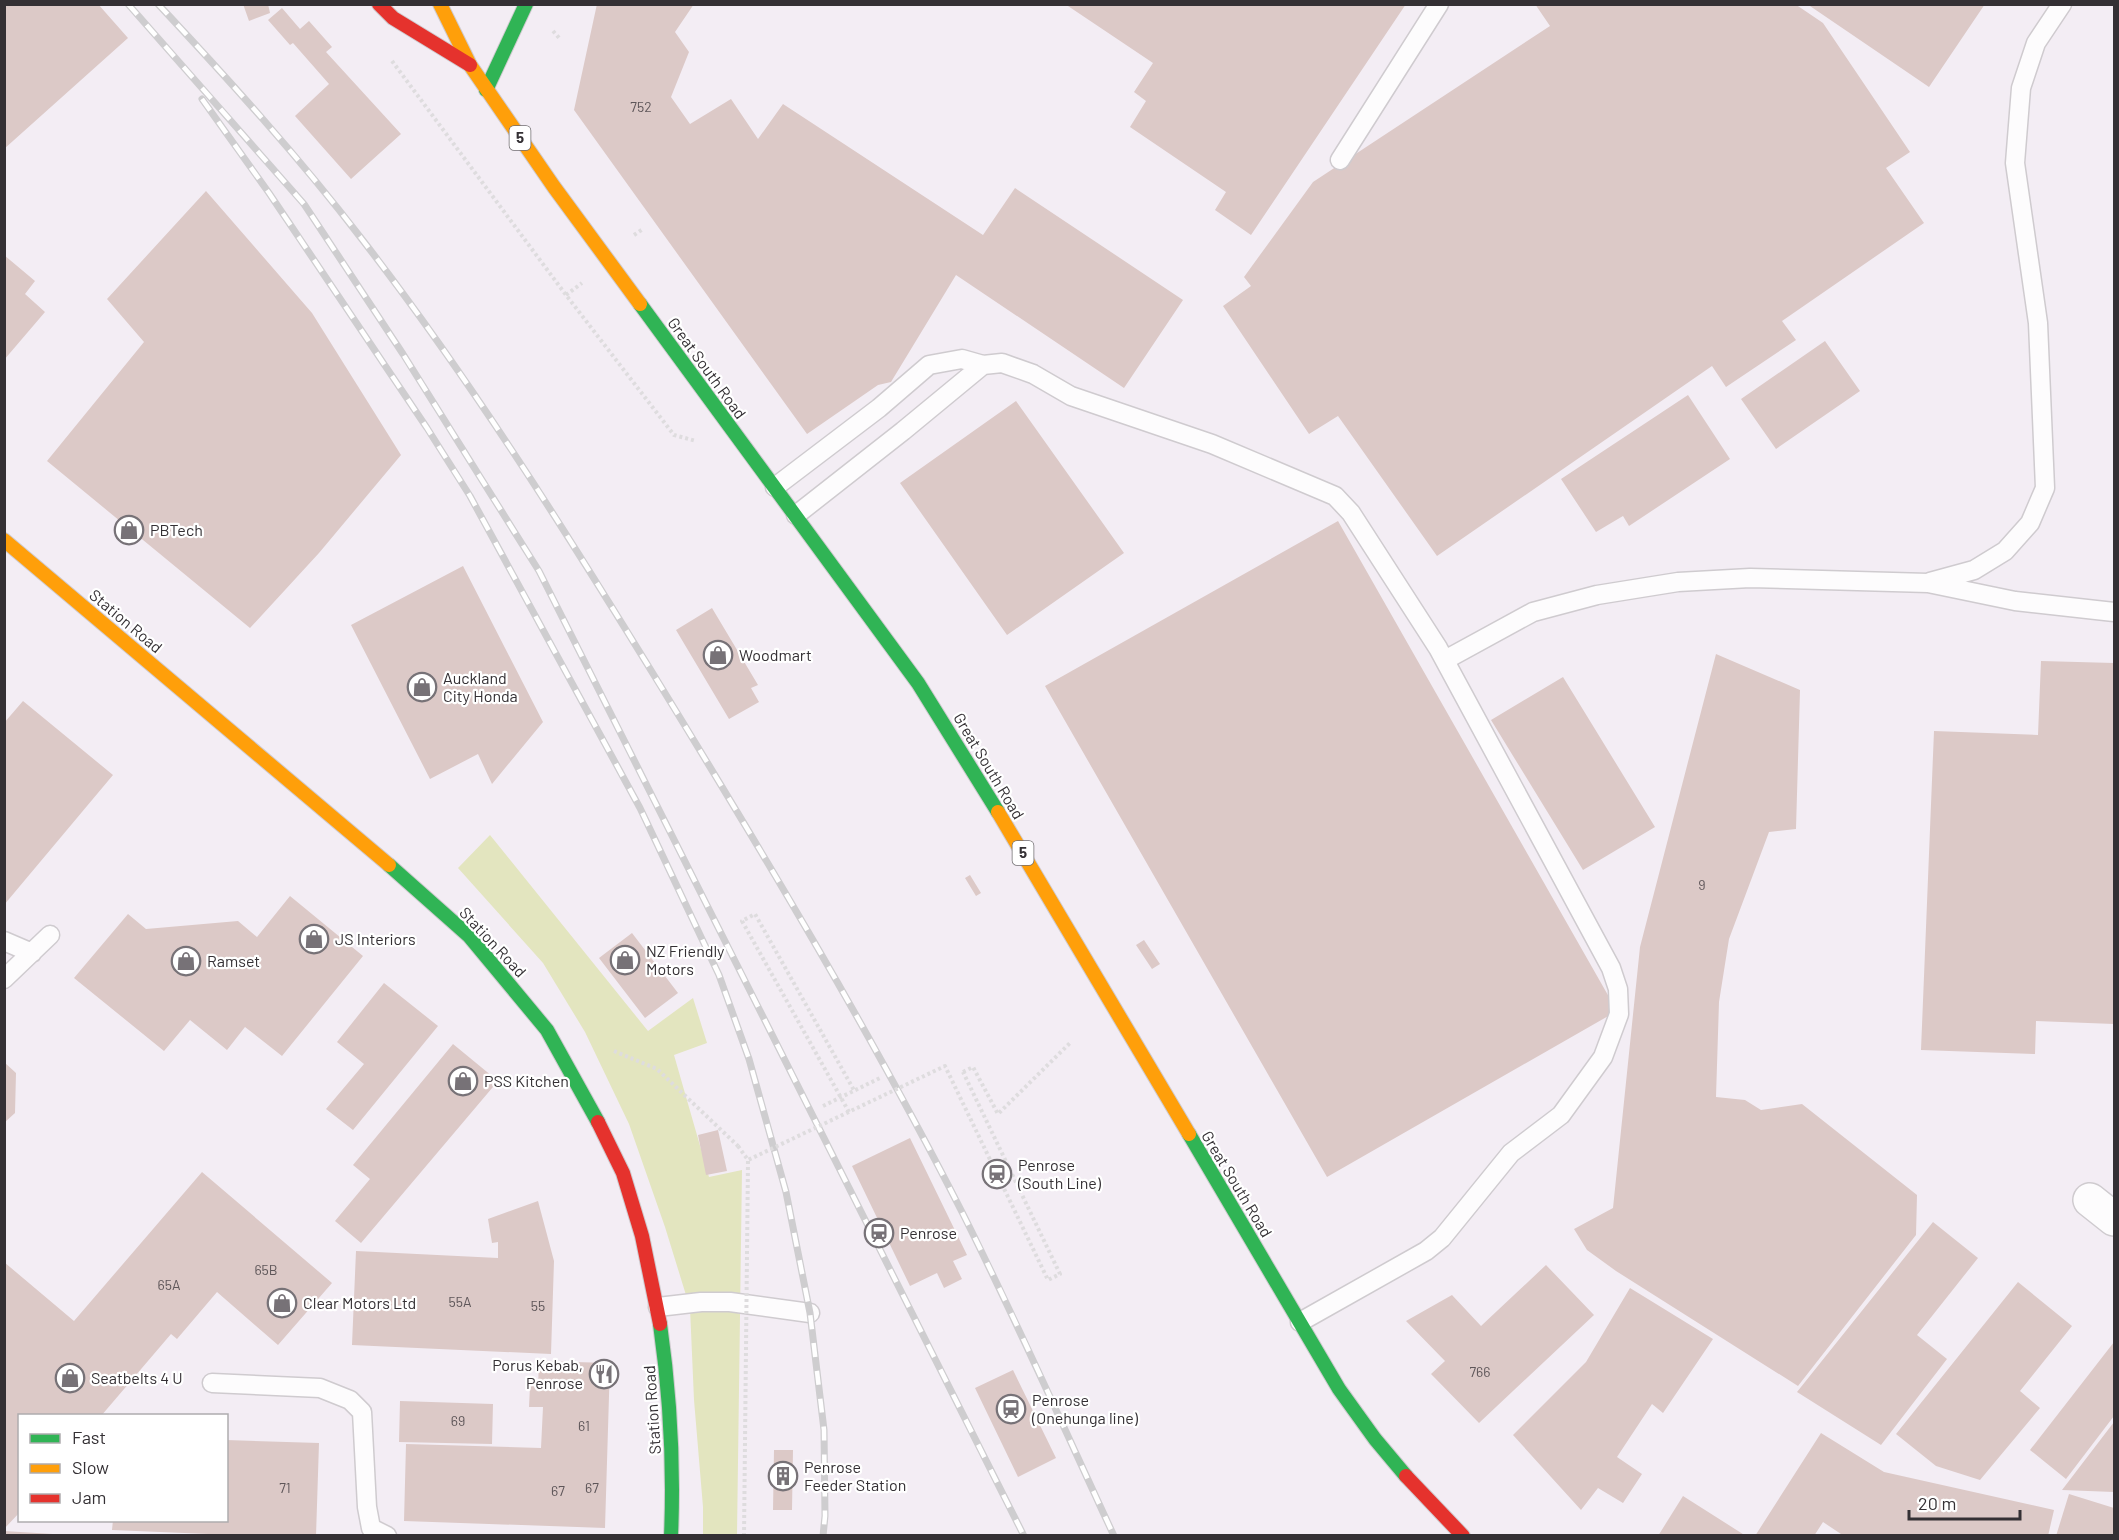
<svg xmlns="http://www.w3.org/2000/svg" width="2119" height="1540" font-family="Barlow,sans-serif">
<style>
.green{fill:#e3e5bf}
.building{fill:#dcc9c7}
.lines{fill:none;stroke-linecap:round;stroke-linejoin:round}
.lane-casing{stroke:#cfcbcf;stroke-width:21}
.street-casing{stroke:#cfcbcf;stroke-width:36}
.fast-casing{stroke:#cfcbcf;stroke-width:16}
.slow-casing{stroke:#cfcbcf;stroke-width:16}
.jam-casing{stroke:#cfcbcf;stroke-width:16}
.path{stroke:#dedcde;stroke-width:4;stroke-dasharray:3 3;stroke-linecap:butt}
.lane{stroke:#fdfcfd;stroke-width:18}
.street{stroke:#fdfcfd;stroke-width:33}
.fast{stroke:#30b455;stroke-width:14}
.slow{stroke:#ff9f0a;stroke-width:14}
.jam{stroke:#e5322d;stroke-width:14}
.rail-casing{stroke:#cecdcf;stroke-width:7}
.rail{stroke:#fff;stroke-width:4.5;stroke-dasharray:14;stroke-linecap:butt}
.path-bridge{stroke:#dedcde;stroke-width:4;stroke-dasharray:3 3;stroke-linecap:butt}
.labels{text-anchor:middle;stroke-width:4.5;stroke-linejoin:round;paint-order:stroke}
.number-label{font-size:14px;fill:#5e5659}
.shield{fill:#fff;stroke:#716e71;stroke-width:1.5}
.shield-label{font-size:15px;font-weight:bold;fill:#343034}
.street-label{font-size:16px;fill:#343034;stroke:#fff}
.poi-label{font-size:16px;fill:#343034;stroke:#fff;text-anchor:start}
</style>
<rect width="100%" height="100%" fill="#f3edf4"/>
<path class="green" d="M490,835l158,196 45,-33 14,45 -33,12 35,122 33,-7 -5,365h-34v-28l-9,-107 -4,-92 -25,-81 -36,-103 -44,-92 -42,-69 -85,-95z"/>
<path class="building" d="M4,4h94l30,34 -124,111z
M243,4h25l2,9 -21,8z
M597,4h97l-19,28 14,20 -18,45 19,27 41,-25 27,40 25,-35 200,131 32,-47 168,112 -59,88 -168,-113 -65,107 -13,3 -71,49 -233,-324z
M1065,4h341l-155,231 -36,-25 11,-18 -96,-65 16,-26 -12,-9 19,-29z
M1535,4h260l28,19 87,129 -24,16 38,55 -142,98 14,19 -70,47 -14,-21 -275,190 -99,-140 -29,18 -86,-128 28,-20 -7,-9 69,-95 237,-156z
M1807,4h178l-56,83z
M282,8l18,21 9,-8 23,26 -6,5 75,82 -50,45 -56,-63 34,-32 -36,-41 -3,2 -22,-25z
M206,191l106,122 89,142 -82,98 -69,75 -203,-167 97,-119 -37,-43z
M4,255l31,26 -10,13 20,18 -41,48z
M1825,341l35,50 -84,58 -35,-50z
M1688,395l42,64 -101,67 -6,-10 -27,16 -35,-53z
M1016,401l108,152 -117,82 -107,-152z
M1338,521l279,490 -290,166 -282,-491z
M463,566l80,156 -51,62 -14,-30 -48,25 -79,-154z
M712,608l46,77 -7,3 8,14 -30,17 -53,-89z
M1716,654l84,36 -4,139 -27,3 -40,107 -10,63 -3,95 29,3 16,10 41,-6 115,91 -1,40 -118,151 -182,-115 -29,-21 -13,-21 39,-21 27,-261z
M2041,661l73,2v361l-78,-3 -1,33 -114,-4 13,-319 104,4z
M1563,677l92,150 -72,43 -92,-150z
M23,701l90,74 -109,130v-182z
M970,875l11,18 -5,3 -11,-18z
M290,896l73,60 -81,100 -37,-29 -18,23 -37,-30 -26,31 -90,-73 54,-64 18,15 92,-8 19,16z
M632,933l46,60 -33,25 -46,-60z
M1144,940l16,24 -8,5 -16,-24z
M384,983l54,43 -85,104 -27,-21 38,-45 -27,-22z
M453,1044l45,37 -137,162 -26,-22 35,-42 -17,-14z
M4,1062l12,11 -1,40 -11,10z
M718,1130l9,41 -21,4 -8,-40z
M910,1138l57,117 -14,6 9,18 -18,9 -7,-15 -27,13 -58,-120z
M202,1172l130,111 -54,62 -61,-53 -40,47 -6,-5 -70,82h-81v96l-16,17v-267l70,59z
M538,1201l16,60 -3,93 -199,-9 4,-94 142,7v-16l-6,1 -4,-24z
M1933,1222l45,36 -61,77 30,24 -66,86 -84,-53z
M1546,1265l48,50 -115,108 -48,-49 14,-13 -39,-40 46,-26 29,31z
M2018,1282l54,44 -52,65 20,17 -60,72 -44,-14 -40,-32z
M1630,1288l83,51 -50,74 -11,-9 -35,53 25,17 -19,29 -25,-15 -17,22 -68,-75 73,-73z
M2114,1342v74l-48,63 -36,-29z
M539,1361l71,2 -5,165 -201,-7 2,-77 135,4 2,-41h-14l1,-21 8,1z
M1013,1370l43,88 -38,19 -43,-89z
M400,1401l93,3 -1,40 -93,-2z
M2114,1422v70l-52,-2z
M1821,1433l63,39 170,38 -6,26h-204l-21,-14 -9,14h-59z
M226,1440l93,3 -3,93h-59l-145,-6 1,-10h113z
M774,1450h19l-1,60h-19z
M2069,1494l45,14v28h-58z
M1683,1496l63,40h-88z
M4,1531l49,3v2h-49z"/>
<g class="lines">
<g class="lane-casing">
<path id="lane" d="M1340,160l99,-156
M775,487l104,-79 50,-43 33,-6 21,6 19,-2 31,11 38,22 141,48 123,52 16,17 87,135 173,320 7,21 1,25 -16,43 -42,58 -50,38 -69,85 -16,13 -126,71
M796,515l107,-84 80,-66
M1930,582l44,-12 31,-19 25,-28 15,-35 -7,-165 -23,-160 6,-75 15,-45 26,-39
M1445,660l88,-48 64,-17 81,-13 72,-4 178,5 87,18 99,11
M4,941l28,12
M4,979l46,-44
M658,1307l43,-5h29l80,11
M212,1383l108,5 30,12 12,12 5,95 4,21 16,8"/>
</g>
<g class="street-casing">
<path id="street" d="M2090,1200l24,19"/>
</g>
<g class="fast-casing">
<path id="fast" d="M486,90l40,-86
M640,304l278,379 80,129
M389,865l80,71 78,94 51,92
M1189,1134l150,255 36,50 31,37
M660,1324c10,70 14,142 11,212"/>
</g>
<g class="slow-casing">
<path id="slow" d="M440,4l30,61 84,122 86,117
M4,540l385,325
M998,812l191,322"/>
</g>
<g class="jam-casing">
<path id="jam" d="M379,4l14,14 77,47
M598,1122l25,51 19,63 18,88
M1406,1476l57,60"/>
</g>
<path class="path" d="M553,31l8,9
M392,61l174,234 108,140 22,6
M634,235l9,-6
M566,295l16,-12
M614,1051l43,18 81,77
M963,1072l10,-5 25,47 73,-72
M823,1106l59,-29"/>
<use href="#lane" class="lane"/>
<use href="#street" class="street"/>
<use href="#fast" class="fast"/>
<use href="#slow" class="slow"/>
<use href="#jam" class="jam"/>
<g class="rail-casing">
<path id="rail" d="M128,4l176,200 99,150 136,217 485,965
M158,4c71,76 140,152 203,234 110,142 205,294 299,447 106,173 211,348 303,529 53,106 101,214 151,322
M202,99l67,94 158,235 43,68 170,312 79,167 30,84 37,133 24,121 14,117 1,86 -2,20"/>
</g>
<use href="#rail" class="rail"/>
<path class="path-bridge" d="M849,1112l-107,-191 13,-7 100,178
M738,1146l10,14 197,-94 103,214 12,-6 -97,-202
M744,1536l4,-376"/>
</g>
<defs>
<g id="shop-ring" transform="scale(1.5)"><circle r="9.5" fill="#fff" stroke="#777277" stroke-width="1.5"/><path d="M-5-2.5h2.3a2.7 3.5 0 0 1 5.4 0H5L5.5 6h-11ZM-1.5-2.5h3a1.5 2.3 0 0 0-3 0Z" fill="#777277"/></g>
<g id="station-ring" transform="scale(1.5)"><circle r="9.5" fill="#fff" stroke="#777277" stroke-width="1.5"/><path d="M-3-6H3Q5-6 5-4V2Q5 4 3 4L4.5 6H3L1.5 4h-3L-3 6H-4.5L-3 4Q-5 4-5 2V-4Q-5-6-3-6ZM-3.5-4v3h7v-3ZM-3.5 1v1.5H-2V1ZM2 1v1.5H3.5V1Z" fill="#777277"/></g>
<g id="restaurant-ring" transform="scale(1.5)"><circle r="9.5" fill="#fff" stroke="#777277" stroke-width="1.5"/><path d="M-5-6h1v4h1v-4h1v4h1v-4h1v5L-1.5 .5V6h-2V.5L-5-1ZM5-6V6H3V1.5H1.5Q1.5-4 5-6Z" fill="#777277"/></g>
<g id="building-ring" transform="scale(1.5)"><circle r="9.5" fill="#fff" stroke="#777277" stroke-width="1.5"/><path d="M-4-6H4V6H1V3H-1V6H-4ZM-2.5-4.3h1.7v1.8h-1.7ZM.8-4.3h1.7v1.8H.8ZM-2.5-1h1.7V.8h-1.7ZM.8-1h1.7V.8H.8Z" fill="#777277"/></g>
</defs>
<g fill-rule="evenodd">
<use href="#shop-ring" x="129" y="530"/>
<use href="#shop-ring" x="718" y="655"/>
<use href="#shop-ring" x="422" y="687"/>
<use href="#shop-ring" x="314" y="939"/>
<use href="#shop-ring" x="625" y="960"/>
<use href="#shop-ring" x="186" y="961"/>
<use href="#shop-ring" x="463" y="1081"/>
<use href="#station-ring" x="997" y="1174"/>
<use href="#station-ring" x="879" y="1233"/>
<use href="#shop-ring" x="282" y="1303"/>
<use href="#restaurant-ring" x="604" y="1374"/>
<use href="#shop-ring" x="70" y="1378"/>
<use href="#station-ring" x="1011" y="1409"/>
<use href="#building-ring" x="783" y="1476"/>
</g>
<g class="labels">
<g class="number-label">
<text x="641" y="112">752</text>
<text x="1702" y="890">9</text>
<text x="266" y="1275">65B</text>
<text x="169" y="1290">65A</text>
<text x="460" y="1307">55A</text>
<text x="538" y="1311">55</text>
<text x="1480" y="1377">766</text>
<text x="458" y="1426">69</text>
<text x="584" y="1431">61</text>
<text x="285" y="1493">71</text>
<text x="592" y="1493">67</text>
<text x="558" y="1496">67</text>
</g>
<g class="shield">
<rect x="509.5" y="126" width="21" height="24" rx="4.5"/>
<rect x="1012.5" y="841" width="21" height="24" rx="4.5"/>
</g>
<g class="shield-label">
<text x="520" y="143">5</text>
<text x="1023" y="858">5</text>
</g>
<g class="street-label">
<text transform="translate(707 368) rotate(54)" y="6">Great South Road</text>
<text transform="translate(126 621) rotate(40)" y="6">Station Road</text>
<text transform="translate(989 766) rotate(59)" y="6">Great South Road</text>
<text transform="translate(493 942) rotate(47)" y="6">Station Road</text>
<text transform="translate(1237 1184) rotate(59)" y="6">Great South Road</text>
<text transform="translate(652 1410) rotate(-94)" y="6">Station Road</text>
</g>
<g class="poi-label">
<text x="150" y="536">PBTech</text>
<text x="739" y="661">Woodmart</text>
<text x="443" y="684">Auckland<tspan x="443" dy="18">City Honda</tspan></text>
<text x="335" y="945">JS Interiors</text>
<text x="646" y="957">NZ Friendly<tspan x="646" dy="18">Motors</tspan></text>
<text x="207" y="967">Ramset</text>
<text x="484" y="1087">PSS Kitchen</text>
<text x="1018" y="1171">Penrose<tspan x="1018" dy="18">(South Line)</tspan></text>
<text x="900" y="1239">Penrose</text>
<text x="303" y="1309">Clear Motors Ltd</text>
<text x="583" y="1371" text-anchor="end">Porus Kebab,<tspan x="583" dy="18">Penrose</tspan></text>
<text x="91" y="1384">Seatbelts 4 U</text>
<text x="1032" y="1406">Penrose<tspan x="1032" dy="18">(Onehunga line)</tspan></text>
<text x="804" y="1473">Penrose<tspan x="804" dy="18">Feeder Station</tspan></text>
</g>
</g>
<rect width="2119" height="1540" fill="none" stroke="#343034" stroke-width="12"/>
<rect x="18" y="1414" width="210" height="108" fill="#ffffff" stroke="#aeacae" stroke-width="1.5"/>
<rect x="30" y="1434" width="30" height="9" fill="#30b455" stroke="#aeacae" stroke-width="1.5"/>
<text x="72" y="1444" font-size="18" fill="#343034">Fast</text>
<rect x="30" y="1464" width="30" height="9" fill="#ff9f0a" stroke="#aeacae" stroke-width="1.5"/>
<text x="72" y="1474" font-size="18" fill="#343034">Slow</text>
<rect x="30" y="1494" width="30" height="9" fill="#e5322d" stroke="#aeacae" stroke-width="1.5"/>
<text x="72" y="1504" font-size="18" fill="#343034">Jam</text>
<path d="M1909 1510v9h111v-9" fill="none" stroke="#343034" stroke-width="3"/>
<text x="1918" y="1510" font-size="18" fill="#343034" stroke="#ffffff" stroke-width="4.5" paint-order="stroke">20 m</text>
</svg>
